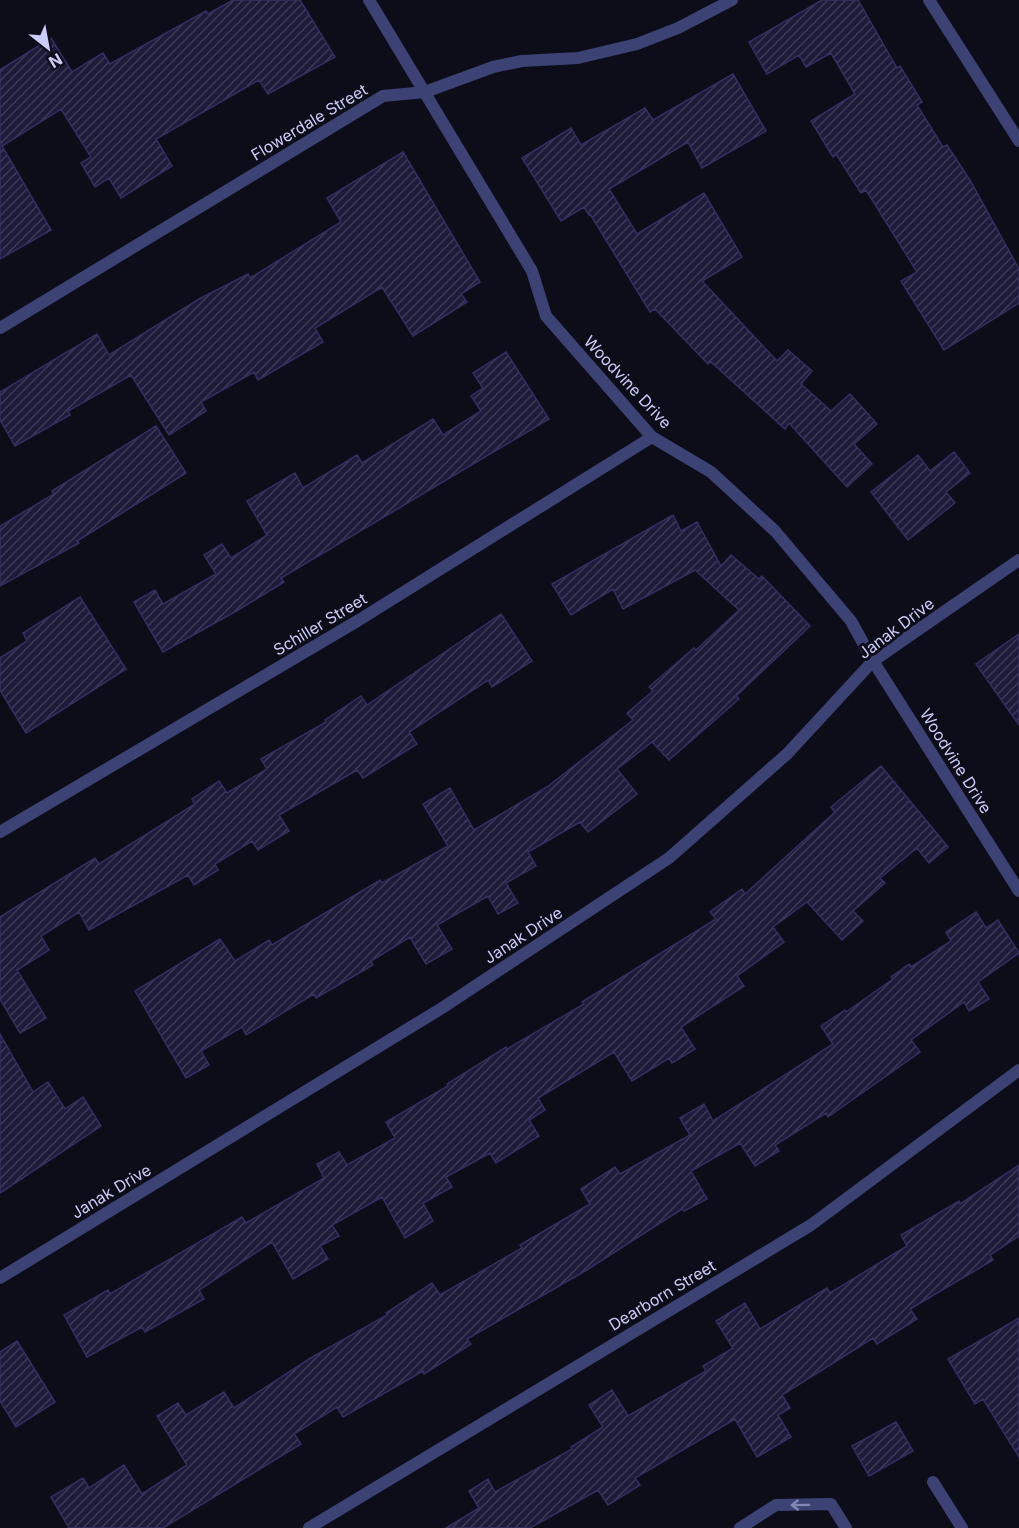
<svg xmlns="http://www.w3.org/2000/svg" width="1019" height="1528" font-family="Inter,sans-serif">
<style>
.building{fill:url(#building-hatch);stroke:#322f62;stroke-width:1.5}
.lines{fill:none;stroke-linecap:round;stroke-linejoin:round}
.lane{stroke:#3d4274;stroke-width:12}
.street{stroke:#3d4274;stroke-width:12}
.oneway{stroke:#8487b6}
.labels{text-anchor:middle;stroke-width:6;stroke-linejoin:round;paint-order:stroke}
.street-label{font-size:16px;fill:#cbccf9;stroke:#0d0d1a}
</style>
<defs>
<pattern id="building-hatch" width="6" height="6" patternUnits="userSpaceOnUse" patternTransform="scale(1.5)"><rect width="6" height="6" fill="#1d1b39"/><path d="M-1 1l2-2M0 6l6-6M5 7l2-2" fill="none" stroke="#3c3b56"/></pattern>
</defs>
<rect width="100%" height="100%" fill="#0d0d1a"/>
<path class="building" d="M233,0h67l35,57 -67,37 -9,-14 -103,59 16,27 -51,32 -12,-20 -14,9 -14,-24 10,-6 -30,-48 -59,37 49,84 -51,29v-189l51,-32 21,34 31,-19 7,11 96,-53 2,3z
M822,0h36l39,68 3,-2 22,36 -5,3 26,42 4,-2 24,37 48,87v34l-75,47 -43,-69 16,-9 -51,-82 -5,3 -25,-39 -3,3 -22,-36 44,-27 -24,-41 -25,14 -7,-12 -32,19 -18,-32z
M733,74l33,57 -64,37 -14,-26 -79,47 28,45 67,-41 38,64 -40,24 75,80 11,-11 24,21 -11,13 30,27 19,-17 27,30 -23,20 18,20 -25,23 -58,-64 -4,6 -74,-67 -3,2 -53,-55 -5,3 -60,-98 -1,1 -5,-8 -23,14 -39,-63 49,-30 10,17 64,-37 8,12z
M403,152l77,130 -19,12 6,8 -54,34 -31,-49 -67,41 8,14 -65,38 -4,-8 -53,30 5,9 -37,24 -38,-60 -63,36 2,4 -55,31 -15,-26v-28l97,-58 12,21 90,-56 49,-25 2,4 91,-56 -14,-24z
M506,352l43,67 -268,159 3,4 -46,28 -75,42 -29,-50 21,-12 8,14 53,-30 -12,-19 18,-11 9,14 36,-23 -20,-34 48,-28 8,15 54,-33 5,8 71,-44 10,16 38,-24 -10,-15 12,-8 -10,-15z
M156,426l30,47 -109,68 2,2 -79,43v-60l54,-32 -2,-3z
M954,452l16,21 -24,19 9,11 -47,37 -37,-48 47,-37 12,16z
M673,515l8,16 16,-9 24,44 10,-11 28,24 3,-3 48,50 -74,70 3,3 -70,61 -17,-18 -35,27 20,25 -49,38 -8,-10 -52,30 8,14 -30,17 12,20 -20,11 -10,-18 -51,29 15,24 -26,15 -16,-27 -39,24 2,4 -57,33 -2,-4 -68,41 -4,-8 -41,24 8,14 -23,13 -51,-87 85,-52 15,22 34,-21 3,5 108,-65 2,3 66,-37 -25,-42 27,-16 24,42 73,-43 86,-67 -6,-7 26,-22 -4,-4 45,-39 2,2 43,-40 -44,-40 -72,39 -10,-20 -42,26 -19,-31z
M80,597l46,72 -100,64 -26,-43v-32l27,-17 -4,-8z
M501,614l31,47 -40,26 -4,-7 -79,52 8,12 -54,34 -6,-8 -78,45 10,16 -31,19 -6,-9 -37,23 3,6 -24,15 -6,-10 -99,55 -10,-18 -38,24 8,14 -32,20 29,48 -26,15 -20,-34v-82l95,-59 4,6 96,-60 -3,-5 27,-18 8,12 40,-24 -6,-10 65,-37 -1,-2 36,-24 6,9z
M1019,634v91l-43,-61z
M881,766l67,81 -19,16 -12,-15 -37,30 5,5 -32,28 10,10 -21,19 -35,-38 -34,25 11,15 -47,34 7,10 -63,41 14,22 -23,14 -3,-5 -37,23 -18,-29 -76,46 7,12 -16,10 10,16 -43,27 -6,-10 -44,24 6,10 -29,16 10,18 -28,17 -23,-41 -50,28 7,11 -19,10 8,13 -35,20 -21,-37 -73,48 5,9 -59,33 -3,-5 -55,30 -23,-42 44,-25 2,4 132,-77 4,6 78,-45 -7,-14 22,-12 8,13 48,-27 -9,-16 62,-36 -1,-2 59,-37 1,2 77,-45 -2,-2 134,-83 -6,-7 32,-23 3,5 90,-82 -4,-5z
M976,912l10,16 12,-8 21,33 -41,29 11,17 -20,12 -5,-9 -53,38 9,12 -92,65 -2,-4 -51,32 4,6 -24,15 -15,-23 -49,28 16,28 -23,12 -2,-2 -97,62 -118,68 4,5 -47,30 -1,-3 -80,46 -6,-10 -43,27 7,10 -138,84h-94l-18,-31 32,-19 6,10 35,-23 18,29 45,-29 -30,-49 21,-13 8,12 38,-23 10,16 75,-49 78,-44 -1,-2 46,-30 8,12 82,-47 -2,-3 70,-41 -9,-15 34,-22 5,7 70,-39 -10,-17 24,-14 9,17 120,-77 -12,-18 24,-16 1,2 47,-33 -2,-2 18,-13 2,3 40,-26 -5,-9z
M0,1034l33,58 15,-10 17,27 18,-12 18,29 -101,67z
M1019,1165v71l-29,19 3,5 -83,49 7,10 -40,25 -4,-6 -91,57 8,13 -12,7 13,22 -34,20 -22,-38 -100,59 5,7 -32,20 -10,-15 -68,38h-84l33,-20 -10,-17 19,-12 7,13 77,-43 -1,-2 32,-20 -14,-22 23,-15 16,26 78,-45 -3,-5 30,-18 -17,-27 29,-18 15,26 67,-41 3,5 77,-47 -6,-11 58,-34 1,3z
M1019,1318v139l-36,-58 -8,5 -27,-45z
M17,1341l38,61 -39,25 -16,-26v-49z
M896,1422l17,29 -44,25 -17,-30z"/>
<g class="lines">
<path class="lane" d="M933,1482l29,46
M740,1528l36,-23 55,-1 15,24"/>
<path class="street" d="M369,0l163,271 14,45 106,121 59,35 64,59 76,90 22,40 146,230
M929,0l90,141
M0,328l383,-232 42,-4 68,-25 29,-6 56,-3 59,-14 41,-16 54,-28
M0,832l359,-212 293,-183
M0,1278l442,-270 227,-150 118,-104 86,-93 146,-101
M309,1528l502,-303 208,-155"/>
</g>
<defs><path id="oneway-shaft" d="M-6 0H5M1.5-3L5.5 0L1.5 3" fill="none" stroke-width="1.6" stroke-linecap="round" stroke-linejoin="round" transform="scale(1.5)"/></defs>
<use class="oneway" href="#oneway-shaft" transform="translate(800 1505) rotate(179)"/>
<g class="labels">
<g class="street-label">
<text transform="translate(309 122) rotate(-31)" y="6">Flowerdale Street</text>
<text transform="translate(628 382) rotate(47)" y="6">Woodvine Drive</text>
<text transform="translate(320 624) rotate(-31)" y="6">Schiller Street</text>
<text transform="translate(896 628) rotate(-37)" y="6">Janak Drive</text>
<text transform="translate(956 761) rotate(58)" y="6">Woodvine Drive</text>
<text transform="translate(523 935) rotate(-33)" y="6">Janak Drive</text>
<text transform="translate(111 1191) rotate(-31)" y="6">Janak Drive</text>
<text transform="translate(662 1295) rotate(-31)" y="6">Dearborn Street</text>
</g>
</g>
<g transform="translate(48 48) rotate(149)" stroke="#0d0d1a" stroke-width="4.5" paint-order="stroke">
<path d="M0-4.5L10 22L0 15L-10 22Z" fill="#cbccf9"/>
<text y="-9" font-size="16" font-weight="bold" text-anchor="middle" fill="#cbccf9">N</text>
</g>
</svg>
